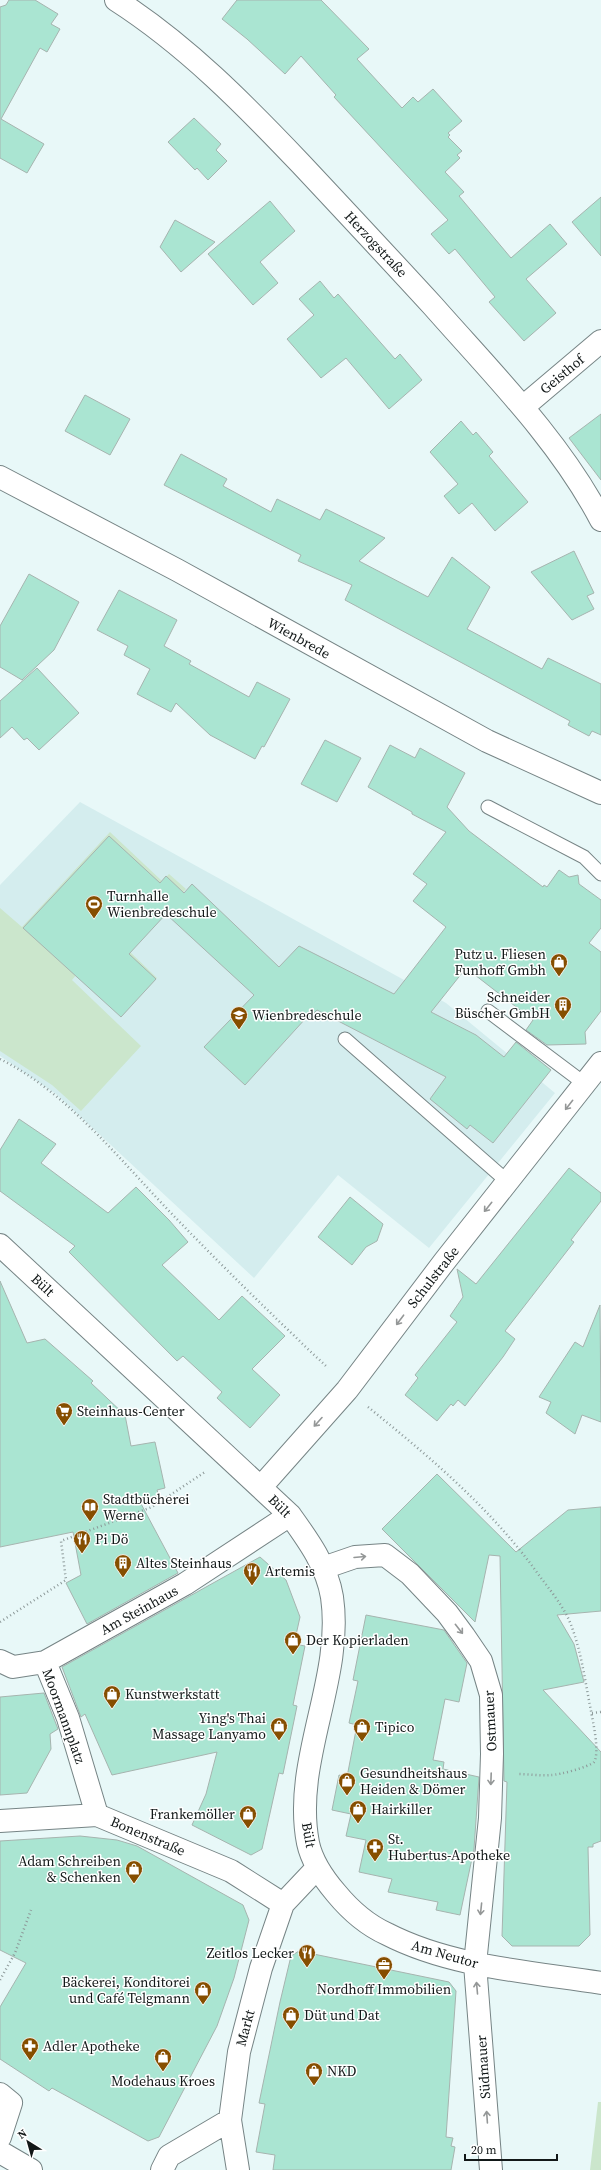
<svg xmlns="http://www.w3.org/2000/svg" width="601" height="2170" font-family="'Source Serif 4',serif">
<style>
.built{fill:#d4edee}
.green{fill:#cbe6cc}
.building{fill:#aae5d2;stroke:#a6b4af}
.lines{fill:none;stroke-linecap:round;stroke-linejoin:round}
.lane-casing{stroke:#768485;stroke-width:15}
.street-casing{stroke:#768485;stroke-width:24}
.path{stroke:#8d9999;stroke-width:2.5;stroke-dasharray:1 3;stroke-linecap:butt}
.lane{stroke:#fff;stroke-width:13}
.street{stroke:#fff;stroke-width:22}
.oneway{stroke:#949797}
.labels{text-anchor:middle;stroke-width:3;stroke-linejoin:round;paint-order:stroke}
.street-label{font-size:14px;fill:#121818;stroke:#fff}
.poi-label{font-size:14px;fill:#121818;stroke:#fff;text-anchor:start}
</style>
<rect width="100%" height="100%" fill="#e8f8f8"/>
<path class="built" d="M80,802l366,201 109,90 -126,155 -91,-73 -84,103 -198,-184 -56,-38v-171z"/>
<path class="green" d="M110,832l52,49 7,-7 17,15 -57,62 28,27 -35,38 -45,-42 -5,6 69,66 -60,65 -29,-26 -52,-34v-143l22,19z
M598,2102h3v68h-11z"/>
<path class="building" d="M9,0h26l23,14 -7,10 9,5 -13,23 -7,-4 -39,71 43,25 -17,29 -27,-15v-151l6,-2z
M237,0h84l48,49 -12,10 45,49 11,-11 5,5 15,-13 29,32 -14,12 2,2 -2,2 14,14 -5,4 3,3 -15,14 19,20 -5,4 52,62 39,-34 17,20 -41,35 30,34 -32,28 -35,-39 6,-5 -40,-48 -6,5 -18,-20 17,-14 -114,-123 2,-2 -35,-39 -16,18 -38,-35 -25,-20z
M194,118l27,26 -5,6 11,11 -19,19 -11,-12 -2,2 -27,-28z
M601,197v59l-29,-34z
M270,201l25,30 -35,31 18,21 -25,22 -45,-51z
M175,220l40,22 -34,30 -21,-25z
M320,281l14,17 4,-4 57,65 5,-5 22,26 -33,29 -43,-51 -25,20 -34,-39 27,-24 -15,-16z
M85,395l45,24 -20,36 -45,-24z
M601,414v66l-32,-42z
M461,421l12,14 3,-3 17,20 -4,4 39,46 -33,29 -23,-28 -13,11 -15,-18 14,-12 -28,-32z
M181,454l46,25 -4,7 48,26 6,-13 43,21 6,-11 59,29 -26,23 69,36 24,-40 38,30 -23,42 75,40 6,-11 53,26v51l-9,-4 -3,5 -21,-11 2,-4 -225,-121 7,-15 -54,-24 3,-6 -137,-70z
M574,551l20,42 -7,3 7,13 -22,11 -41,-48z
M29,574l50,28 -25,48 -32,30 -22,-13v-41z
M119,590l58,30 -13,26 27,15 -2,3 60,33 8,-15 33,17 -26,48 -2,-1 -7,13 -45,-24 -34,-32 -5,9 -34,-18 13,-25 -26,-14 4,-9 -31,-16z
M37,668l42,45 -40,37 -12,-12 -3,2 -12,-13 -12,11v-37z
M325,740l36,18 -24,44 -36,-18z
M390,745l25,13 5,-10 45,25 -18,34 22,24 74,56 1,-2 3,2 12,-17 10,7 9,-2 1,9 22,16v28l-12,15 12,9v59l-16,21 1,12 -39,1 -21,-15 7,-10 -67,-52 -35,44 45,23 28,22 12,-15 35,28 -58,73 -23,-18 -3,4 -37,-30 16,-22 -129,-67 -9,9 -2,-1 -61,67 -41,-38 50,-52 -88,-81 -37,40 27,25 -35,38 -98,-89 86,-92 51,47 6,-7 18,17 8,-9 87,83 20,-21 95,48 52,-67 -33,-26 14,-17 -14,-10 33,-42 -34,-18v-2l-44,-25z
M19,1119l37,25 -15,19 67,50 28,-26 33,33 19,22 -26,23 57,55 23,-24 43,40 -33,33 28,26 -30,33 -33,-30 5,-6 -39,-36 -6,5 -108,-109 6,-6 -75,-55v-41z
M569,1168l32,25v8l-30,39 3,2 -69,89 10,8 -12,18 -38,49 -7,-6 -5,6 -2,-2 -14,17 -32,-26 13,-17 -3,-3 42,-53 -7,-6 13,-19 -6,-28 19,15z
M350,1197l33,27 -6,17 -11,6 -14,18 -34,-28z
M0,1281l27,62 18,-4 48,42 -2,2 34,32 6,31 24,-4 10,46 -8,2 2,6 -20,4 39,73 -91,51 -21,-41 15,-8 -8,-43 -73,15z
M600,1305l1,117 -19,-7 -7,19 -29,-21 5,-11 -12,-5 36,-55 8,5z
M437,1474l79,78 52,-42 33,-3v104l-44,4 17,29 10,38 -41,8 58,62v89l-8,3v3h-5l2,88 -11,11h-67l-10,-10 5,-154 -3,-1 -4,-225 -11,-1 -14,67 -93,-93z
M260,1557l26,23 14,37 -6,27 11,2 -12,59 4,1 -14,68 -4,-1 -17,76 -11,6 -59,-30 14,-31 11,-42 -105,23 -27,-61 -4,3 -19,-50z
M366,1615l78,15 23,33 -8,39 -14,-3 -12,61 11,2 -1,7 36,8 -5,72 -14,66 -24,-5 2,-8 -50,-10 4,-13 -33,-7 7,-32 -20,-4 5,-22 -19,-4 7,-35 8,2 10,-52 -8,-2 9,-42 -5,-1z
M44,1693l14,36 -8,5 1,15 -24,44 -27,2v-98z
M80,1836l37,4 20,6 106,59 6,15 -15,58 -17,48 -58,111 -11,4 -96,-53 -3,3 -49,-32v-52l26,-44 -26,-13v-109z
M299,1951l150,31 7,9 -10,146 7,1 -2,8 4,1 -4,23h-178l2,-15 -19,-3 9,-48 -6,-1 21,-101 11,-46z"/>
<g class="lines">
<g class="lane-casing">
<path id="lane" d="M488,807l96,50 17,17
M488,1011l97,73
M345,1039l163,143"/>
</g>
<g class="street-casing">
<path id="street" d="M116,0c70,45 128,104 185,164 44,47 88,94 132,142 59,67 127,135 168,214
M523,407l78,-66
M0,477l177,93 310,171 114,52
M0,1245l290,270c18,25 37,51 42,82 12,82 -40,164 -24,246 4,19 16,36 28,50 14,17 31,32 51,41 64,33 144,38 214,49
M261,1487l86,-97 97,-128 157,-199
M323,1568l32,-11 30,-2 25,19 37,39 17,23 17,25 10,34 1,59 -2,64 -15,146 16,206
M0,1661l13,6 32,-5 140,-78 105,-69
M45,1662l23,56 29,97
M0,1821l97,-6 134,56 52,33
M0,2094l11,9 -11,34
M0,2152l31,18
M162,2170l7,-14 61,-36
M238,2170l-8,-50 9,-68 22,-84 22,-64 34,-36"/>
</g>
<path class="path" d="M0,1059c67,33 120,101 171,154 51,53 104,105 157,155
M368,1407c63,51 125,103 173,171 10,13 21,27 28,42 12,28 16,61 22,91 2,11 9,42 3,51 -5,5 -35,13 -43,13 -11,1 -22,-1 -33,-1
M0,1622l66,-42 -5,-39 91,-34 53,-35
M592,1713l9,-1
M0,1980l15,-27 16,-43"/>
<use href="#lane" class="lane"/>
<use href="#street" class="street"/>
</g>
<defs><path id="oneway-shaft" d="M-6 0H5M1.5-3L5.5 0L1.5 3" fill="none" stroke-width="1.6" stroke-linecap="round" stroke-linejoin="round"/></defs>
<g class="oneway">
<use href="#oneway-shaft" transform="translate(569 1105) rotate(128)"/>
<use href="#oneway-shaft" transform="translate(488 1207) rotate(129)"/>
<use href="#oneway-shaft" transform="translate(400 1320) rotate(127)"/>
<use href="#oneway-shaft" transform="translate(318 1422) rotate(132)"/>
<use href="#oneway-shaft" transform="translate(360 1557) rotate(-5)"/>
<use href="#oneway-shaft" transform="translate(459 1629) rotate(52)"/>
<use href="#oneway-shaft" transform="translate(491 1779) rotate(92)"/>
<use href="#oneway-shaft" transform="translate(481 1909) rotate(96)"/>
<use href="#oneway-shaft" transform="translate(477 1988) rotate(-95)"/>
<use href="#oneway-shaft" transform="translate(487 2117) rotate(-94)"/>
</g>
<defs>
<g id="stadium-pin" transform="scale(0.9)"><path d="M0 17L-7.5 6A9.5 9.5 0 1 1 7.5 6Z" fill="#864e00" stroke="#fff"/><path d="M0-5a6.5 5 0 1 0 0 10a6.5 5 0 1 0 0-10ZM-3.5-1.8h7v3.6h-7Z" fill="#fff"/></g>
<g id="shop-pin" transform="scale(0.9)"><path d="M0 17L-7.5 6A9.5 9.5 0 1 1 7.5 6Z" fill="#864e00" stroke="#fff"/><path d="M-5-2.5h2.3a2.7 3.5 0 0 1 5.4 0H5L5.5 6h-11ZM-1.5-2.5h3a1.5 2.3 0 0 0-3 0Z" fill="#fff"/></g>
<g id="building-pin" transform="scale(0.9)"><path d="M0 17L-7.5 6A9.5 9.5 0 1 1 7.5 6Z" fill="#864e00" stroke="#fff"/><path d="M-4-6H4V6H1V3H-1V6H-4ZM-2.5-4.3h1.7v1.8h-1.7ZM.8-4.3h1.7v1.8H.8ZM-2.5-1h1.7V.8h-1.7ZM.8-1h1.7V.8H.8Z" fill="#fff"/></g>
<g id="school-pin" transform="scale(0.9)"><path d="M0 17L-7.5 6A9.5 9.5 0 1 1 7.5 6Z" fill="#864e00" stroke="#fff"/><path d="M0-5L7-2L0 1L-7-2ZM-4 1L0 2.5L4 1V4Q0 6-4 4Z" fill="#fff"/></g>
<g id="supermarket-pin" transform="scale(0.9)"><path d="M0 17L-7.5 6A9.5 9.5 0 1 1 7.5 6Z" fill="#864e00" stroke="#fff"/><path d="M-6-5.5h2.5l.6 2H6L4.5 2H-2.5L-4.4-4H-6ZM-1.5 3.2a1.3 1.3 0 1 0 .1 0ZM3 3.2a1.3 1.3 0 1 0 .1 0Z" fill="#fff"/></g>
<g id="library-pin" transform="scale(0.9)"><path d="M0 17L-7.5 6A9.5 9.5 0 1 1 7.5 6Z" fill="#864e00" stroke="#fff"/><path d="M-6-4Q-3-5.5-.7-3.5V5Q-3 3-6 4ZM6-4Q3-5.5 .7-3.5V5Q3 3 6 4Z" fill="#fff"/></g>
<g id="restaurant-pin" transform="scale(0.9)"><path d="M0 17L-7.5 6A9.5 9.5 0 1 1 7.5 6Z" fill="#864e00" stroke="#fff"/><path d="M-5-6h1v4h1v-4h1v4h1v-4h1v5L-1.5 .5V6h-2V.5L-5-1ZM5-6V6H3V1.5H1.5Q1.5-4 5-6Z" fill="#fff"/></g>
<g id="pharmacy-pin" transform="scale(0.9)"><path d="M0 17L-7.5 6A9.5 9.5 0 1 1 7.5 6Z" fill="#864e00" stroke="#fff"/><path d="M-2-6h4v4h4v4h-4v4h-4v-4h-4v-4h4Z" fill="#fff"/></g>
<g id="office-pin" transform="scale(0.9)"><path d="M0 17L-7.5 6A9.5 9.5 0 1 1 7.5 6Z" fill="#864e00" stroke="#fff"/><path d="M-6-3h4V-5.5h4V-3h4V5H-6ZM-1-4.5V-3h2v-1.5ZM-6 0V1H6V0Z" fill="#fff"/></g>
</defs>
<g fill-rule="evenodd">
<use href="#stadium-pin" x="94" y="904"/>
<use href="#shop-pin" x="559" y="962"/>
<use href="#building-pin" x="563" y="1005"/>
<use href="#school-pin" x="239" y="1015"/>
<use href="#supermarket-pin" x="64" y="1411"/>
<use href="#library-pin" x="90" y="1507"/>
<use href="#restaurant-pin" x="82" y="1539"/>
<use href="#building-pin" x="123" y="1563"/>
<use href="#restaurant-pin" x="252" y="1571"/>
<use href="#shop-pin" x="293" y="1640"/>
<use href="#shop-pin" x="112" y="1694"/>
<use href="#shop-pin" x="279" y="1726"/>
<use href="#shop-pin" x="362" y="1727"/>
<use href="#shop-pin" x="347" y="1781"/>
<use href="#shop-pin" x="358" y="1809"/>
<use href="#shop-pin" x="248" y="1814"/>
<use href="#pharmacy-pin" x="375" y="1847"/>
<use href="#shop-pin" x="134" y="1869"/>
<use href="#restaurant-pin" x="307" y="1953"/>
<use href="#office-pin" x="384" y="1965"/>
<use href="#shop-pin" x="203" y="1990"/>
<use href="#shop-pin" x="291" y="2015"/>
<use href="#pharmacy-pin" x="30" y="2046"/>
<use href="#shop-pin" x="163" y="2057"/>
<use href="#shop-pin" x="314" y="2071"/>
</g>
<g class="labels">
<g class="street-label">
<text transform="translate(376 244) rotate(47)" y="5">Herzogstraße</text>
<text transform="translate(562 374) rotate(-40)" y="5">Geisthof</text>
<text transform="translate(299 638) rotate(29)" y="5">Wienbrede</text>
<text transform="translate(433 1277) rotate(-52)" y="5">Schulstraße</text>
<text transform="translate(43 1285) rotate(43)" y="5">Bült</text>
<text transform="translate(280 1506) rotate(45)" y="5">Bült</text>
<text transform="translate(139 1610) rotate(-29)" y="5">Am Steinhaus</text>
<text transform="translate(64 1716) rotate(70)" y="5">Moormannplatz</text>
<text transform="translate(490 1721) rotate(-93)" y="5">Ostmauer</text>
<text transform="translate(309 1835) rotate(80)" y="5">Bült</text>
<text transform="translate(148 1836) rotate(23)" y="5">Bonenstraße</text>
<text transform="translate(445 1954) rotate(16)" y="5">Am Neutor</text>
<text transform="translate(245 2028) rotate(-75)" y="5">Markt</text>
<text transform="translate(483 2067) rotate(-94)" y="5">Südmauer</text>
</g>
<g class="poi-label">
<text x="107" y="901">Turnhalle<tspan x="107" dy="16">Wienbredeschule</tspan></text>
<text x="546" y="959" text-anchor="end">Putz u. Fliesen<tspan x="546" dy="16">Funhoff Gmbh</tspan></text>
<text x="550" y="1002" text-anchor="end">Schneider<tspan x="550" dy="16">Büscher GmbH</tspan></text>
<text x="252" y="1020">Wienbredeschule</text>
<text x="77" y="1416">Steinhaus-Center</text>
<text x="103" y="1504">Stadtbücherei<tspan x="103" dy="16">Werne</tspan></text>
<text x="95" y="1544">Pi Dö</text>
<text x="136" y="1568">Altes Steinhaus</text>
<text x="265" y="1576">Artemis</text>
<text x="306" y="1645">Der Kopierladen</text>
<text x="125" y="1699">Kunstwerkstatt</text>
<text x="266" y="1723" text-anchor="end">Ying's Thai<tspan x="266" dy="16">Massage Lanyamo</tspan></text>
<text x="375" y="1732">Tipico</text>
<text x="360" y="1778">Gesundheitshaus<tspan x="360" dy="16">Heiden &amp; Dömer</tspan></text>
<text x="371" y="1814">Hairkiller</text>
<text x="235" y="1819" text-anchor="end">Frankemöller</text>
<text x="388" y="1844">St.<tspan x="388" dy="16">Hubertus-Apotheke</tspan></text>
<text x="121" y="1866" text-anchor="end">Adam Schreiben<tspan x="121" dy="16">&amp; Schenken</tspan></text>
<text x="294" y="1958" text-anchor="end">Zeitlos Lecker</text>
<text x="190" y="1987" text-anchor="end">Bäckerei, Konditorei<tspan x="190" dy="16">und Café Telgmann</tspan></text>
<text x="384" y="1994" text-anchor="middle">Nordhoff Immobilien</text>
<text x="304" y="2020">Düt und Dat</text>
<text x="43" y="2051">Adler Apotheke</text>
<text x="327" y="2076">NKD</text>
<text x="163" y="2086" text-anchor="middle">Modehaus Kroes</text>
</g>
</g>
<g transform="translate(28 2142) rotate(323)" stroke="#ffffff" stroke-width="3" paint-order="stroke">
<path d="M0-3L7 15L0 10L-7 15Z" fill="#121818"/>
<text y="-6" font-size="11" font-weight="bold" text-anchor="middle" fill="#121818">N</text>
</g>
<path d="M465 2154v6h92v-6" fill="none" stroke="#121818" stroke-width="2"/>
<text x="471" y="2154" font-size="12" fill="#121818" stroke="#ffffff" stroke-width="3" paint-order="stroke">20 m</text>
</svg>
